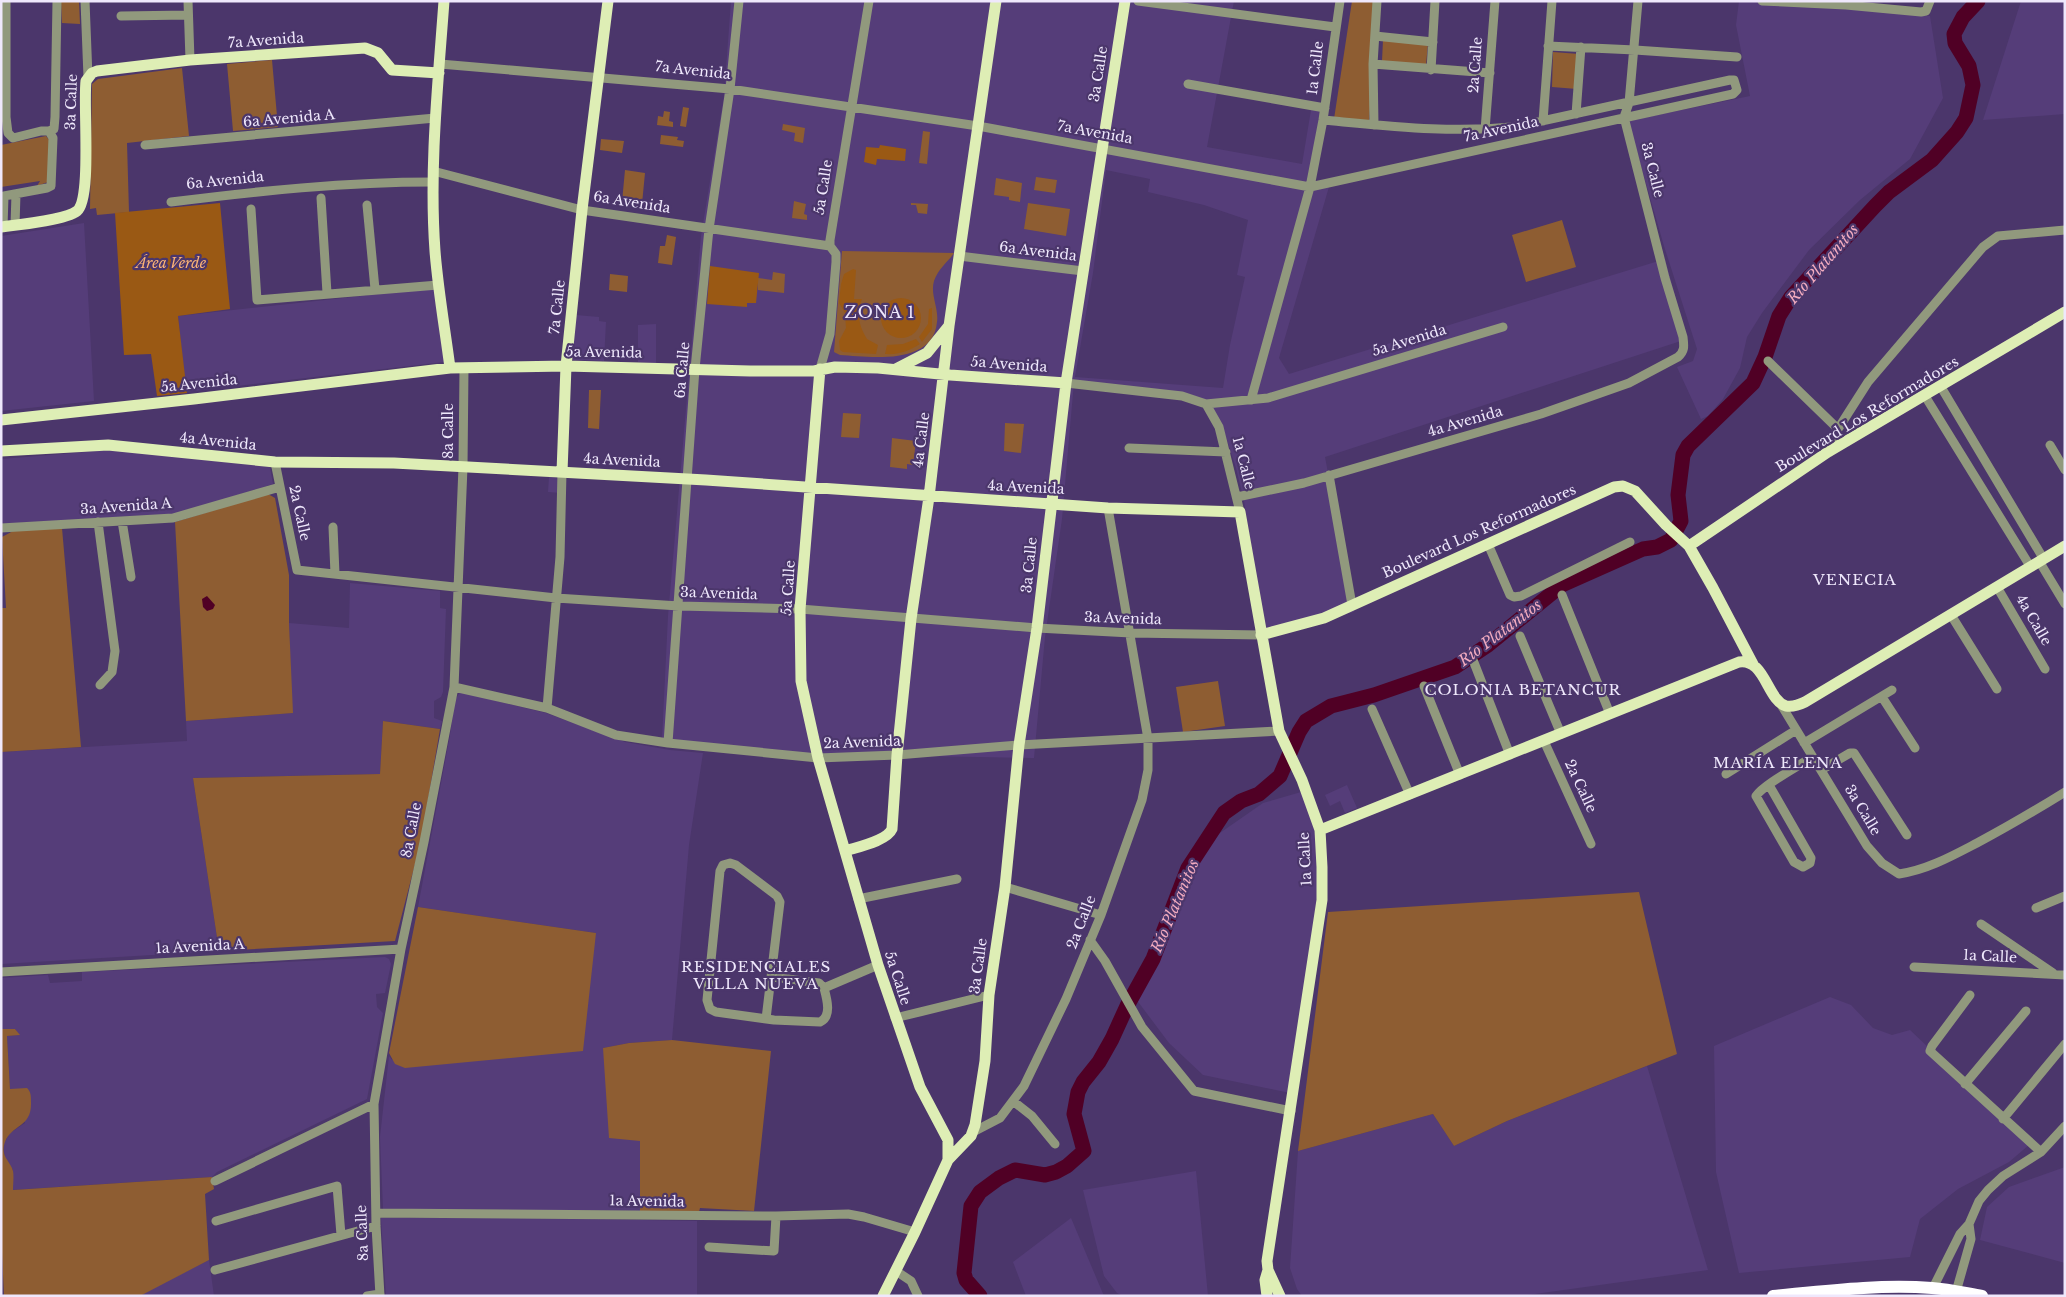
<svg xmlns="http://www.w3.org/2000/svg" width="2066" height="1297" font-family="'Libre Baskerville',serif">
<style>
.built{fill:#553d79;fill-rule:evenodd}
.green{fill:#8e5d32}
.forest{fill:#9a5914}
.water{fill:#500025}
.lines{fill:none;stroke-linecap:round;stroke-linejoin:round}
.river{stroke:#500025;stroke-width:15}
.minor{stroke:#91997d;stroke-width:9}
.major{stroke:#deeeb5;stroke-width:11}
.highway{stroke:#fff;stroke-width:12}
.labels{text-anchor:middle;stroke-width:4.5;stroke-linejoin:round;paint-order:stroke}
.street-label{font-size:14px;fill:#efe8fc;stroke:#4b366b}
.park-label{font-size:14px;font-style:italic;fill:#fcb475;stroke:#4b366b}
.water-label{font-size:15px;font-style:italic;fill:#f2abbf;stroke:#4b366b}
.neighbourhood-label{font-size:15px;letter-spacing:1px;fill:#efe8fc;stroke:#4b366b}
.quarter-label{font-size:16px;letter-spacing:1px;fill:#efe8fc;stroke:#4b366b}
</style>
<rect width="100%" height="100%" fill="#4b366b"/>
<path class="built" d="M731,1h503l-27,146 95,17 9,-54 15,2 -15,72 20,-4 -52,178 10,16 376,-115 22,80 -362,118 29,155 -85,18 1,9 -4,1 -22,-139 -8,-33 -15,-46 -25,-25 -122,-15 -12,137 -17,118 -11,121 -219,-4 -153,-15 6,-123 33,-380 23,-140zM1106,170l44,9 -2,13 56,13 44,15 -11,55 8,2 -15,68 -7,43 -148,-11 18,-104z
M1739,1h29l162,15 13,82 -33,61 -50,41 -51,50 -47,63 -15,24 -7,31 -17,31 -15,17 -7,3 -24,-52 16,-6 4,-12 -33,-103 -36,-125 122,-25 -14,-71z
M2021,1h44v113l-82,6z
M84,223l10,178 -93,10v-175z
M435,288l9,74 -258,30 -8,-76z
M576,315l23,2v4l7,1 -2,39 -32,-1z
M656,324v39l-18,-1v-37z
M98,451h27l145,16 3,17 -99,31 -173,9v-65z
M549,477l13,2 -1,14 -13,-1z
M350,583l90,8v17l6,1 -3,83 -2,5 -7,4v17l8,3 -2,8 -57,-8 -3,53 -187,4 26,173 -218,13v-212l186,-11 -1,-20 106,-8 -3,-90 60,5z
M460,692l86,21 79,29 45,8 33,3 -14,92 -17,195 -43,3 -26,5 37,93v70l-257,-2 -3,-72 9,-81 3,4 204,-127 -178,-26 32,-172 5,-35z
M1347,785l10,23 -12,5 -5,-12 -10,5 -5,-11z
M1308,790l10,29 -1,79 -27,195 -87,-18 -34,-32 -36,-48 36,-98 38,-55 56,-39z
M385,957l4,2 2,5 -6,29 -9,1 1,13 6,6 -16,86 -150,73 -5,5 -200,13 1,-20 -8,-11 -2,-14 7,-12 15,-10 -15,-34 -3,-53 12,-1 -4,-6h-14v-51l47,-3 2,8 32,-2v-9z
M1830,997l21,8 22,23 19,7 18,-5 120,114 -21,18 -51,27 -38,30 -10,38 -171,16 -23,-101 -2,-126z
M1647,1066l61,204 -187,26h-219l-5,-7 -7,-21 8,-117 135,-37 21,32 53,-25z
M2065,1167v96l-85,-23 7,-33 22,-20z
M1196,1171l12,125h-85l-6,-3 -13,-17 -21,-86z
M476,1217l221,4v75h-311l-5,-78z
M1071,1218l33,78h-78l-13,-34z
M209,1260l5,36h-74l11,-7z"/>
<path class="green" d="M61,1h18l1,23 -18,-1z
M1352,1h25l-8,120 -35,-2z
M1383,40l45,3 -2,22 -44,-4z
M1553,52l26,2 -2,35 -25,-2z
M272,60l6,67 -45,4 -6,-67z
M182,68l7,68 -62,7 2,69 -32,3 -1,-7 -6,1 2,-125 6,-5z
M683,107l6,1 -3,19 -6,-1z
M664,111l6,1 -1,9 4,1v5l-16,-2 1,-9 5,1z
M783,124l22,4 -2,15 -9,-2 1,-8 -13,-3z
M923,131l7,1 -3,32 -8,-1z
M661,135l17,2 -1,3 7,1 -1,6 -23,-3z
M46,136l4,5 -2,41 -11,4 3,-5 -39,6v-42z
M601,139l23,2 -2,12 -22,-3z
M625,170l20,3 -3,31 -20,-2z
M1036,177l21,3 -2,13 -21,-3z
M996,178l26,5 -2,19 -11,-2v-3l-15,-2z
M794,201l12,3 -2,10 3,1v5l-15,-2z
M911,203l17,1 -1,10 -9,-1 -2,-8h-5z
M1028,203l42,6 -4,27 -42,-7z
M1562,220l14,47 -50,15 -14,-47z
M667,235l9,2 -4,28 -14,-2 2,-17h5z
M842,251l112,2c-7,10 -16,16 -20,28 -4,14 5,27 3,41 -4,44 -67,35 -97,33l-6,-3z
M773,272l12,2 -1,19 -26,-3v-12l14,2z
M610,274l18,2 -1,16 -18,-2z
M589,390h12l-2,39 -11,-1z
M843,413l18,1 -2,24 -18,-1z
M1005,423l19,1 -3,29 -17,-2z
M892,438l24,3 -3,24 -6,-1v5l-17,-2z
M268,494l7,4 14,77v48l4,90 -107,8 -11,-199z
M62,528l19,219 -80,5v-144h5l-4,-71 11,-6z
M1218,681l7,45 -42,6 -7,-45z
M383,721l57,8 -19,112 -26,100 -176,10 -26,-173 187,-4z
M1639,892l38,162 -170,67 -53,25 -21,-32 -135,37 30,-239z
M418,907l178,26 -13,118 -178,17 -10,-4 -6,-11z
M1,1029h14l5,6 -13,1 3,53 17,-1c4,4 4,8 4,14 1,26 -19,22 -26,40 -5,15 5,18 8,29 1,5 0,14 0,19l199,-13 2,12 -9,5 4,66 -69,36h-136l-3,-65z
M672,1040l99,11 -17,160 -54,-3 -1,4 -59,-1v-70l-31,-3 -6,-90 26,-5z"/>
<path class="forest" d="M880,145l26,4 -1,12 -28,-2 -1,6 -12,-3 2,-15 13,1z
M220,203l10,106 -52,7 9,77 -30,3 -6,-42 -27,1 -9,-142z
M710,266l49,7 -3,30h-9v4l-40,-3z
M853,269l3,1 -2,29h8c-6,15 -3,27 5,40l11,6 -2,9 -33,-2 -3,-2 -1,-9 7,-13 -1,-15 -6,-10 2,-19 3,-10z
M881 318a20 20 0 1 1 40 0a20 20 0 1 1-40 0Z
M932,308v21l-10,13 -3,-5 9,-13 1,-15z
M916,339l4,5c-11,7 -22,11 -35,10l2,-9 16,-1z"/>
<path class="water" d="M207,596l8,9 -2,4 -6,2 -4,-4 -1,-8z"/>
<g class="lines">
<path class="river" d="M980,1296l-14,-16 -2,-7 7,-67 9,-14 19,-14 16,-8 30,5 11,-3 11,-6 17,-15 -10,-37 4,-22 5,-10 16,-20 13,-23 15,-33 26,-47 35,-91 36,-55 17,-12 18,-7 21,-18 19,-44 7,-11 25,-15 43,-11 81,-28 33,-22 74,-60 81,-36 14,-2 14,-7 10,-19 -3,-26 5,-40 5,-9 65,-63 12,-26 14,-41 12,-19 84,-91 14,-14 43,-32 25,-28 9,-14 7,-33 -4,-19 -14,-23 -1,-9 9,-17 15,-16"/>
<path class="minor" d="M6,1v116l2,16 5,5 28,-7h8
M85,1l3,76
M188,1l2,59
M1138,1l197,26
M1762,1l84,4 75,7 5,-1 4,-10
M121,16l67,-1
M1375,36l58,6
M1548,46l87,4 102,7
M440,64l290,25 248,37 332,61 423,-93 4,-4 -3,-10h-4l-211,46c-64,8 -131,0 -196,-6
M1373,64l117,9
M1431,70l4,-69
M1188,84l137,24
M1576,114l5,-67
M1543,121l9,-120
M1374,125l-1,-61 4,-63
M1485,130l10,-129
M49,131l5,-2 1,-12 2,-116
M145,145l290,-27
M433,171l149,39 248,36
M321,198l6,95
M171,202c87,-11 174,-20 262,-20
M367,205l8,84
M251,209l6,91 181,-15
M15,225l1,-31
M3,227l1,-31 43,-8 4,-2 2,-48 -4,-7
M959,256l124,15
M1768,361l70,68
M820,369l10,-35 6,-72v-8l-6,-8v-6l39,-239
M1066,383l116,13 24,8 13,23 21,85
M1941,387l102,171
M1925,396l105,170
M1251,400l59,-213 13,-67 17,-119
M1206,404l62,-6 235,-71
M2050,445l15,25
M1129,448l97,4
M1828,452l10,-23 30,-47 115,-135 15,-11 67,-6
M275,462l22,108 259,28 123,8 121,3 237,19 94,5 130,2
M1329,475l23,130
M1237,497l67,-14 237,-69 88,-31 49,-26c7,-6 6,-11 5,-20l-18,-59 -41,-161 5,-14 9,-102
M122,521l9,56
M98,522l17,129 -3,21 -12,13
M333,527l2,47
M1,528l172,-10 107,-31
M1488,544l22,51 4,2 7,-1 109,-54
M2039,561l26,43
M1997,587l48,82
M1562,595l48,119
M1951,615l46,74
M1520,636l41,98
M1473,660l37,95
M1424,686l36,89
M454,687l93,21 69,27 52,8 150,15 79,-3 122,-10 260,-14
M1882,697l33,51
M1780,703l87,143 15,17 17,11c28,-4 53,-18 78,-31 30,-16 59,-33 88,-51
M547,708l13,-151 2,-85
M1372,709l38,86
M1544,741l47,103
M668,743l27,-374 14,-140 21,-140 9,-88
M1804,743l88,-53
M1821,770l29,-17h4l53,82
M1726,774l70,-44
M1769,785l42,73 -1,5 -7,4 -9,-5 -38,-66c8,-12 43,-30 56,-39
M1005,887l96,28
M858,899l99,-20
M2036,908l29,-12
M1981,924l72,49
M1090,940l15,21 37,66 52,64 97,20
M1914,967l151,8
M1,972l400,-23
M772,977l47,6 5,5
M824,988l54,-23
M1970,995l-38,51 -2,5 111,101
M895,1018l94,-23
M766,1019l14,-117 -3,-6 -41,-31 -6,-2 -7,2 -3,6 -13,129 3,9 6,3 58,8 46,2c12,-5 7,-23 4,-34
M1965,1084l61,-73
M1013,1101l19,15 23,28
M2003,1119l62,-75
M973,1132l27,-14 24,-32 42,-87 35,-84 41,-115 6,-30v-31l-40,-231
M215,1181l159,-77
M377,1213l399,3 72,-2 16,3 51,15
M216,1221l121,-35 4,49
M709,1247l65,4 2,-35
M215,1270l161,-44
M896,1271l15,10 7,15
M1933,1288l27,-54 9,-10 10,-23 9,-11 15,-14 38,-24 24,-26
M1956,1292l15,-53 -2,-15
M367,1296l13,-2
M380,1296l-4,-70 -2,-122 27,-155 23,-107 30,-155 9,-220 1,-99"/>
<path class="major" d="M444,1c-6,83 -15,167 -9,250 3,39 10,78 15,117
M1,227c16,-2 65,-7 76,-16 15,-12 6,-106 9,-130l6,-8 5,-2 93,-11 175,-12 13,5 14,17 47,3
M820,369l-20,240 1,72 17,77 60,207 42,122 28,53v20
M896,369l31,-16 21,-26
M1,420l193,-21 256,-31 116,-2 184,5h64l21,-4 43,1 72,7 116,8
M1,451l107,-6 167,17 119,1 312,17 402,28 132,4 39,219 23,49 18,50 2,37v33l-55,361 1,9 12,26
M562,472l4,-106 16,-156 26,-209
M1689,546l139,-94 237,-140
M1261,635l63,-17 290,-131 9,-1 12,5 31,34 23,21 24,42 41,78
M1320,830l419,-168c26,-4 28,38 47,44 7,1 13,-1 19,-4l260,-156
M845,851c12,-4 42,-10 47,-22l5,-74 14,-136 18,-122 20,-171 47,-325
M883,1296l32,-64 33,-72 23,-24 4,-11 10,-64 4,-66 16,-108 14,-142 18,-117 29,-245 59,-382
M1267,1296l-2,-16 3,-10"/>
<path class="highway" d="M1773,1296c52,-5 106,-12 159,-8 16,1 33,5 50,8"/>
</g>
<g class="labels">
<g class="street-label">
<text transform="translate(266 40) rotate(-4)" y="5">7a Avenida</text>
<text transform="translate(1475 65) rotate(-86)" y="5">2a Calle</text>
<text transform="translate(1315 68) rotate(-83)" y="5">1a Calle</text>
<text transform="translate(693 70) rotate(6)" y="5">7a Avenida</text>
<text transform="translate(1098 74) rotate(-81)" y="5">3a Calle</text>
<text transform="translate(71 102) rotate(-88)" y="5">3a Calle</text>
<text transform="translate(289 118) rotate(-5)" y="5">6a Avenida A</text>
<text transform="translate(1501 129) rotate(-12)" y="5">7a Avenida</text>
<text transform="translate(1095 132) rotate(10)" y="5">7a Avenida</text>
<text transform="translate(1653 170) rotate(76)" y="5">3a Calle</text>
<text transform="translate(225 180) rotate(-6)" y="5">6a Avenida</text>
<text transform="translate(823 187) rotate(-81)" y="5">5a Calle</text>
<text transform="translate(632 202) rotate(9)" y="5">6a Avenida</text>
<text transform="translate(1038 251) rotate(7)" y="5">6a Avenida</text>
<text transform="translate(557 307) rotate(-84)" y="5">7a Calle</text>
<text transform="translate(1409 340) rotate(-17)" y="5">5a Avenida</text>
<text transform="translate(604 352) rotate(1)" y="5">5a Avenida</text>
<text transform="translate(1009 364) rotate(4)" y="5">5a Avenida</text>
<text transform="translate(682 370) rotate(-85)" y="5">6a Calle</text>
<text transform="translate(199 383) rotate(-6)" y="5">5a Avenida</text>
<text transform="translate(1867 414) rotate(-31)" y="5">Boulevard Los Reformadores</text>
<text transform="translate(1465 421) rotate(-16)" y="5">4a Avenida</text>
<text transform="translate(448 431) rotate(-90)" y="5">8a Calle</text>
<text transform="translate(921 440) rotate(-83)" y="5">4a Calle</text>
<text transform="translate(218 441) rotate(6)" y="5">4a Avenida</text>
<text transform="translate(622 460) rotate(3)" y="5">4a Avenida</text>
<text transform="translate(1244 463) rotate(76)" y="5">1a Calle</text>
<text transform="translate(1026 487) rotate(3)" y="5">4a Avenida</text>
<text transform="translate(126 506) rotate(-4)" y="5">3a Avenida A</text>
<text transform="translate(300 513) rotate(78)" y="5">2a Calle</text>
<text transform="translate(1479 531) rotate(-24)" y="5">Boulevard Los Reformadores</text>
<text transform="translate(1029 565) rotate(-84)" y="5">3a Calle</text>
<text transform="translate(788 588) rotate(-86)" y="5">5a Calle</text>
<text transform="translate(719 593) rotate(2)" y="5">3a Avenida</text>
<text transform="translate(1123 618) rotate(2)" y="5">3a Avenida</text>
<text transform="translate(2034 620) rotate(60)" y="5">4a Calle</text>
<text transform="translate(862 742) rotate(-2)" y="5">2a Avenida</text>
<text transform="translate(1581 786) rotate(65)" y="5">2a Calle</text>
<text transform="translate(1863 810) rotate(59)" y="5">3a Calle</text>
<text transform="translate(411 830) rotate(-79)" y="5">8a Calle</text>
<text transform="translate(1305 859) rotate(-93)" y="5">1a Calle</text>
<text transform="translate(1081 922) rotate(-69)" y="5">2a Calle</text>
<text transform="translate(200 946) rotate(-3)" y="5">1a Avenida A</text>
<text transform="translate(1990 956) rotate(3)" y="5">1a Calle</text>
<text transform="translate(978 966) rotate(-82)" y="5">3a Calle</text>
<text transform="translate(898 978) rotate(72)" y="5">5a Calle</text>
<text transform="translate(647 1201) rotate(1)" y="5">1a Avenida</text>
<text transform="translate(362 1233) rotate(-92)" y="5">8a Calle</text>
</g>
<g class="park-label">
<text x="171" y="268">Área Verde</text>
</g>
<g class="water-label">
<text transform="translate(1823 264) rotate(-49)" y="5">Río Platanitos</text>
<text transform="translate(1500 633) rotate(-37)" y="5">Río Platanitos</text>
<text transform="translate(1175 906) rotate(-67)" y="5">Río Platanitos</text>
</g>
<g class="neighbourhood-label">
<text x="1855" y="585">VENECIA</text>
<text x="1523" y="695">COLONIA BETANCUR</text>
<text x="1778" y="768">MARÍA ELENA</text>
<text x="756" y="972">RESIDENCIALES<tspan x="756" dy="17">VILLA NUEVA</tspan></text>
</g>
<g class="quarter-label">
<text x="880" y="318">ZONA 1</text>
</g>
</g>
<rect width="2066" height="1297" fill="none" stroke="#efe8fc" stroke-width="5"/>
</svg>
